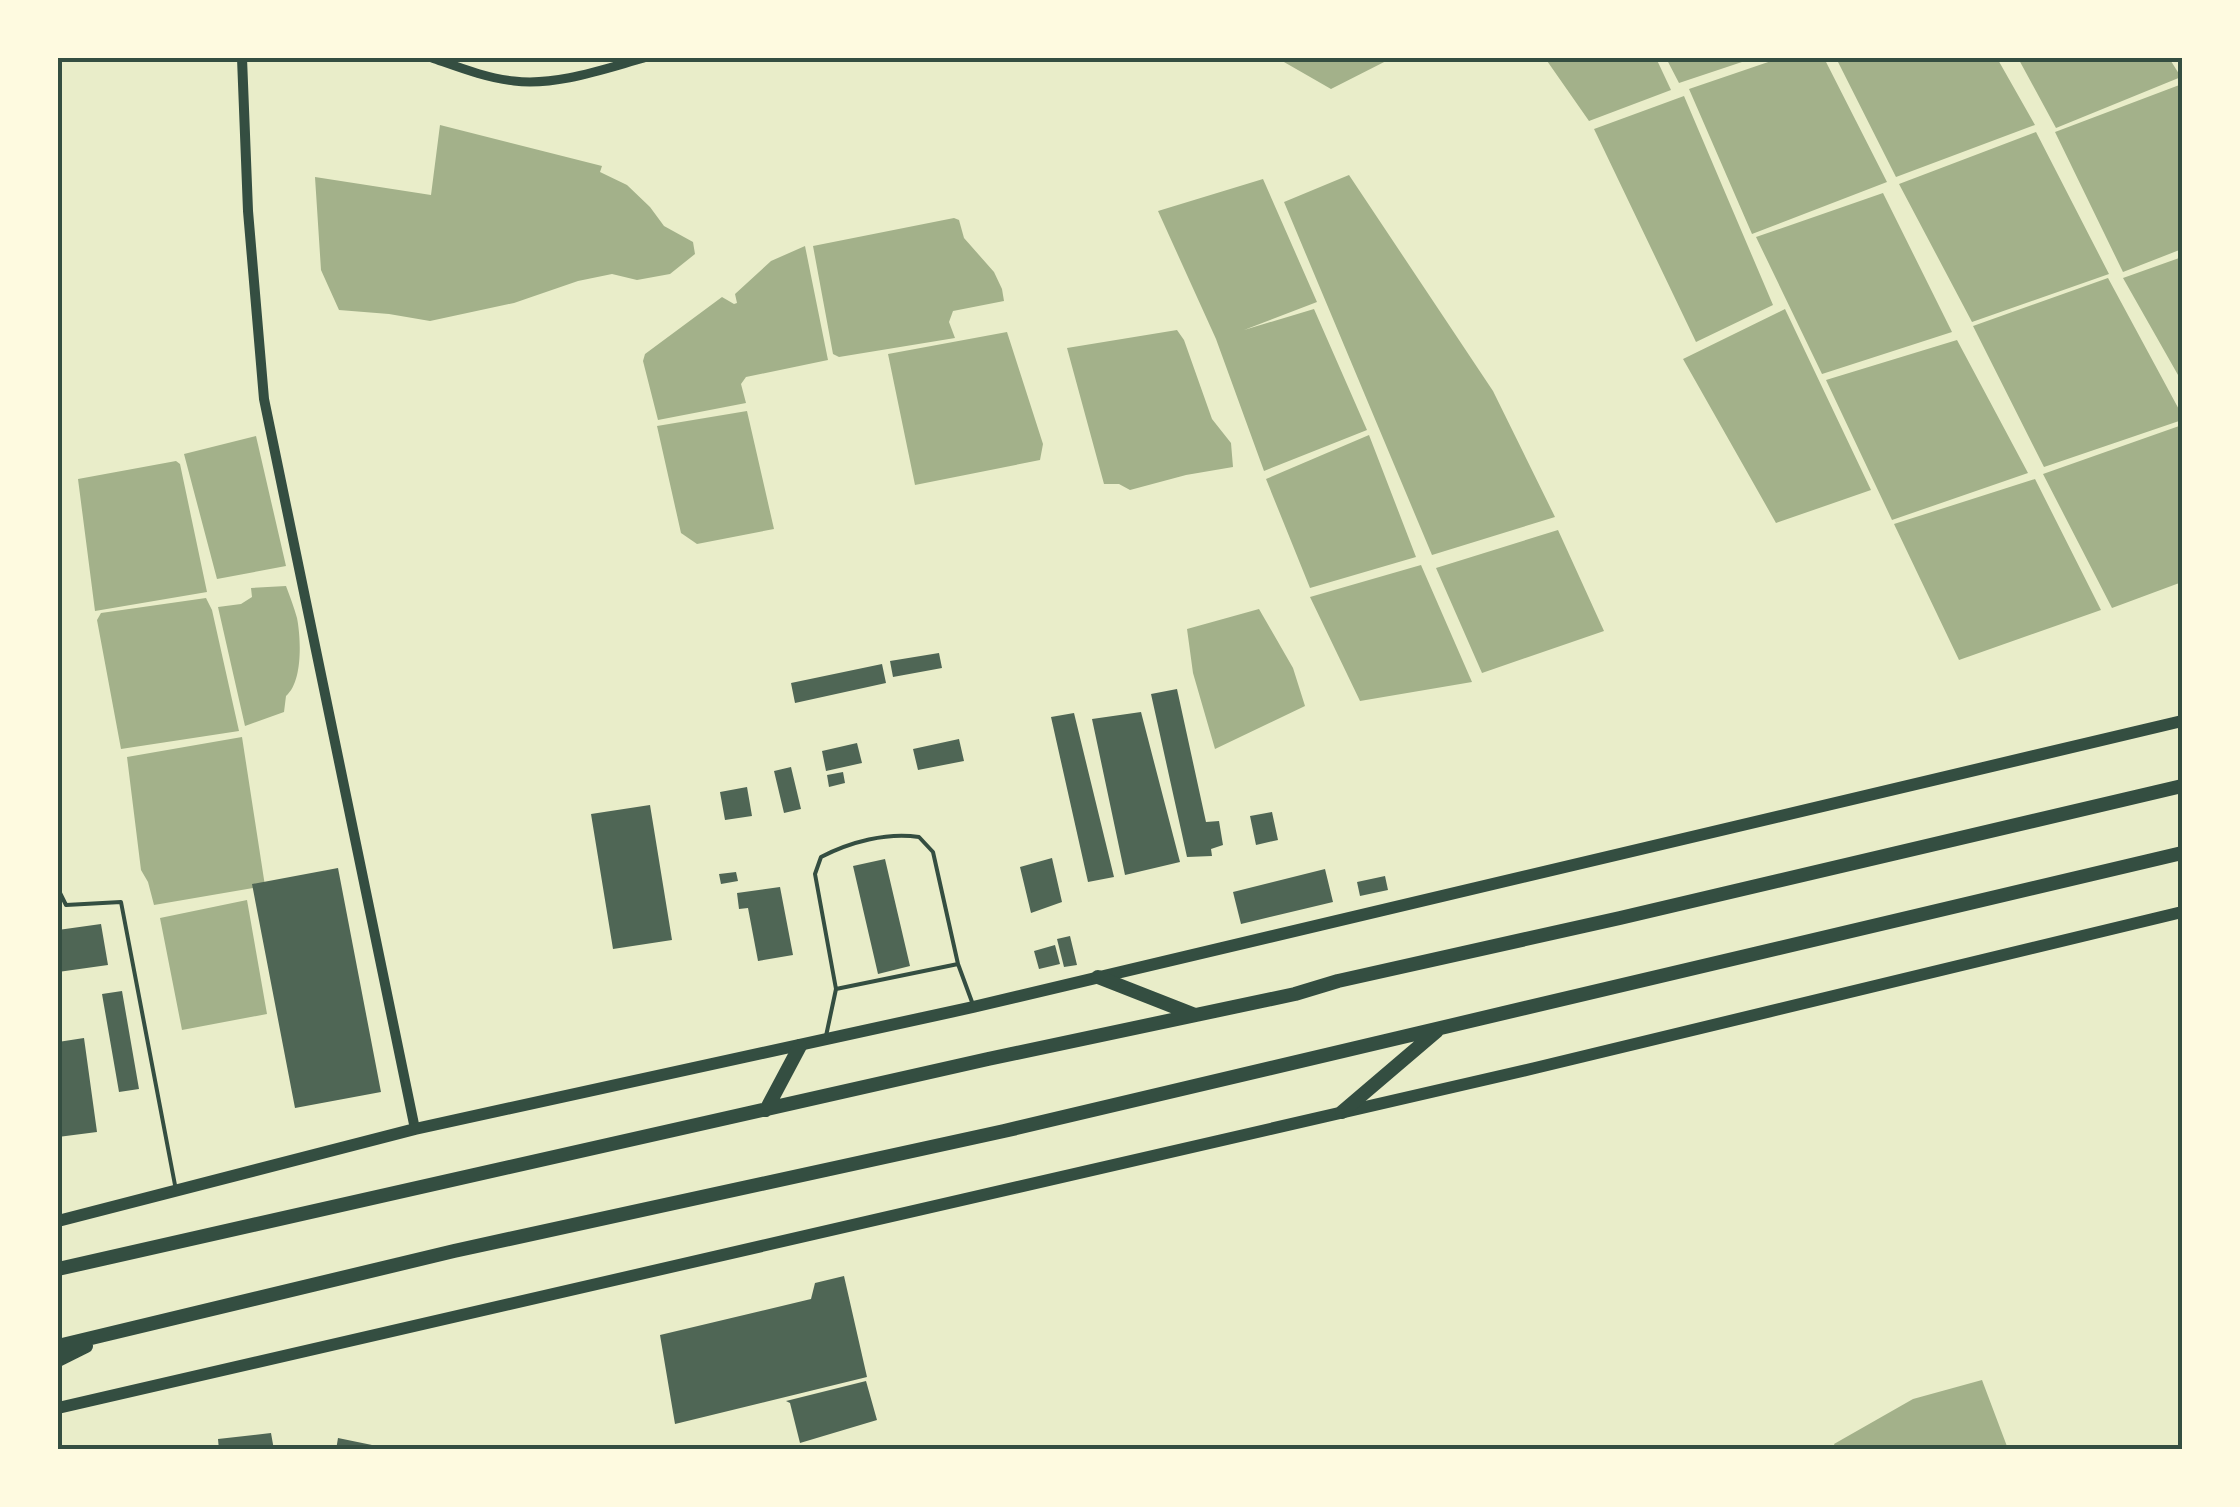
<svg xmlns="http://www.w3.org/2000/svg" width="2240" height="1507" font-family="Montserrat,sans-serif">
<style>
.water{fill:#a3b18a}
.building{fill:#4f6655}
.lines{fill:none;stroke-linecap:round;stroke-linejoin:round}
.service{stroke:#344e41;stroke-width:4}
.minor{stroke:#344e41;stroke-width:9}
.tertiary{stroke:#344e41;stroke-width:10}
.secondary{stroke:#344e41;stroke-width:12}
.trunk{stroke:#344e41;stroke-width:14}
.neatline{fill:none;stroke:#344e41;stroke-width:4}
</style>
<rect width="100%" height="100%" fill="#e9edc9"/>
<path class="water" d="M1277,58h115l-61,31z
M1545,58h111l15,32 -82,31z
M1666,58h88l-75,25z
M1780,58h44l63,124 -135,52 -63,-145z
M1836,58h161l38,67 -139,52z
M2018,58h151l12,19 -125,51z
M2182,84v165l-59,23 -68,-140z
M1684,96l89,209 -77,37 -102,-213z
M440,125l162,41 -2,6 27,13 23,22 14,19 29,16 2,12 -25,20 -33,6 -25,-6 -34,7 -64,22 -84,18 -41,-7 -50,-4 -18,-40 -6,-93 116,18z
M2036,132l73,142 -137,48 -73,-138z
M1349,175l144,216 62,126 -123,38 -148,-353z
M1263,179l54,123 -73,28 70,-21 53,121 -103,41 -48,-132 -58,-128z
M1883,193l69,139 -130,42 -66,-137z
M954,218l5,2 5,18 30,34 8,17 2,12 -51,10 -4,11 6,16 -116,19 -6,-3 -20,-108z
M805,246l23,114 -82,17 -5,7 5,19 -88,17 -15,-59 2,-7 77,-57 12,7 3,-1 -2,-9 36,-33z
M2182,257v125l-59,-104z
M2108,278l74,137v5l-138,47 -71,-141z
M1785,309l86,181 -95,33 -93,-164z
M1177,330l7,10 28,79 19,24 2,24 -47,8 -56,15 -11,-6h-15l-37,-136z
M1007,332l36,112 -3,16 -125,25 -27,-131z
M1957,340l71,133 -136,47 -66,-140z
M747,411l27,118 -77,15 -16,-11 -24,-107z
M2182,425v157l-70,26 -69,-134z
M1369,435l47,122 -106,31 -44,-109z
M256,436l30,130 -69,13 -33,-125z
M176,461l4,3 27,128 -112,19 -17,-132z
M2035,479l66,131 -142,50 -65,-136z
M1558,530l46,101 -122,42 -46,-105z
M1421,565l51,117 -112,19 -50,-104z
M286,586c4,11 8,21 11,32 4,20 6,64 -11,78l-2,16 -39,14 -27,-119 23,-3 11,-7 -1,-9z
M206,598l6,12 27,121 -118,18 -24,-129 4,-7z
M1259,609l34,59 12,38 -90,43 -22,-76 -6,-44z
M242,737l23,149 -111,19 -6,-23 -7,-12 -14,-113z
M247,900l20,114 -85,16 -22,-112z
M1982,1380l26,69h-172l-2,-5 79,-45z"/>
<path class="building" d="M939,653l3,15 -49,9 -3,-16z
M882,664l4,19 -91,20 -4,-20z
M1177,689l29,133 13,-1 4,24 -12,4 1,7 -25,1 -36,-163z
M1141,712l39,150 -55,13 -33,-156z
M1074,713l40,164 -26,5 -37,-165z
M959,739l5,22 -46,9 -5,-21z
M857,743l5,20 -36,8 -4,-20z
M791,767l10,42 -17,4 -10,-42z
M843,772l2,11 -16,4 -2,-12z
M747,787l5,29 -27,4 -5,-28z
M650,805l22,135 -59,9 -22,-135z
M1272,812l6,28 -22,5 -6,-29z
M1052,858l10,44 -31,11 -11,-46z
M885,859l25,107 -32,8 -25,-108z
M338,868l43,224 -86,16 -43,-224z
M1325,869l8,33 -92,22 -8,-32z
M736,872l2,9 -17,3 -2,-10z
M1385,876l3,14 -28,6 -3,-14z
M780,887l13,68 -35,6 -10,-53 -9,1 -2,-16z
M101,924l7,41 -50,7v-42z
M1070,936l7,29 -13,2 -7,-28z
M1055,945l5,19 -21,5 -5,-18z
M122,991l17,98 -20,3 -17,-98z
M84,1038l13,94 -39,5v-95z
M844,1276l23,101 -192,47 -15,-89 151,-36 4,-16z
M866,1381l11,39 -77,23 -10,-40 -4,-2z
M271,1433l3,17h-55l-1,-11z
M338,1438l34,7v5h-36z"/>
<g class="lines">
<path class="service" d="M58,889l8,16 55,-3 54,283
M836,989l122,-25
M826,1036l10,-47 -21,-115 6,-17c29,-15 66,-25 98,-20l14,15 25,112 14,38"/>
<path class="minor" d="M432,58c26,9 54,20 82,23 43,5 90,-12 130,-23"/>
<path class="tertiary" d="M242,58l6,153 16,188 151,730"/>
<path class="secondary" d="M58,1221l357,-92 558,-122 1209,-286
M58,1408l1477,-340 647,-156"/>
<path class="trunk" d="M1098,977l97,38
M766,1110l34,-64
M1342,1112l95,-81
M58,1269l930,-210 307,-65 43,-13 282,-63 562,-132
M58,1346l396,-95 550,-120 1178,-278
M58,1360l28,-14"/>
</g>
<rect width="2240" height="1507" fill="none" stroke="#fefae0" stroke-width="120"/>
<rect x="60" y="60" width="2120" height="1387" class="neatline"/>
</svg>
